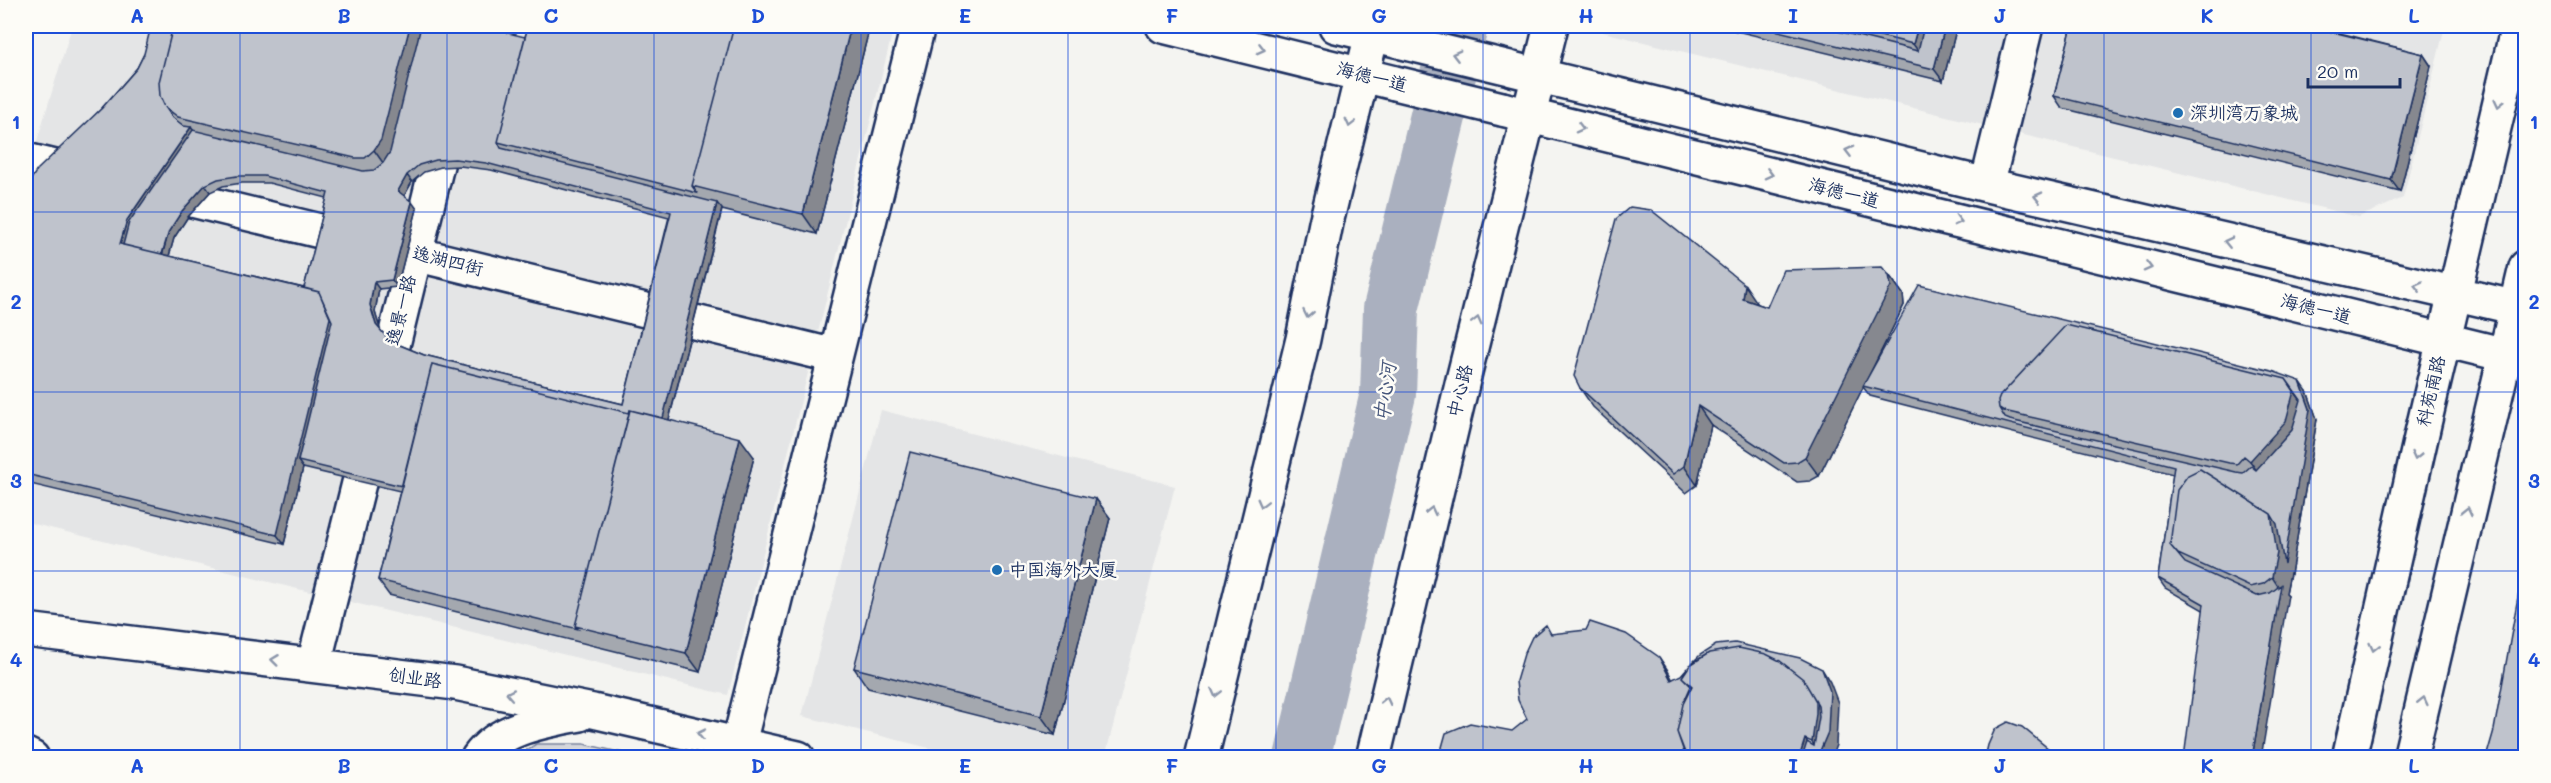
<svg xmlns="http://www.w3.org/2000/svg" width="2551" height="783" font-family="Mali,'LXGW WenKai TC',sans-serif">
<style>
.built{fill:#e4e5e6}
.green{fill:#d4d6db;stroke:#78829c;stroke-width:1.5}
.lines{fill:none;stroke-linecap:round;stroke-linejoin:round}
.river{stroke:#aab0bf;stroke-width:56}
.minor-casing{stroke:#1b2f5e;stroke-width:38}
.major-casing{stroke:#1b2f5e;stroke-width:38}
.minor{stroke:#fdfcf7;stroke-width:33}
.major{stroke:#fdfcf7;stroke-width:33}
.minor-bridge-casing{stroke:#1b2f5e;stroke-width:38;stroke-linecap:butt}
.minor-bridge{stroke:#fdfcf7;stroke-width:33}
.wall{fill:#a4a8af;stroke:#1b2f5e;stroke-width:1.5;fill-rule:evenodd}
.shaded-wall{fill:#86888f;stroke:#1b2f5e;stroke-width:1.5}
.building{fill:#bfc3cc;stroke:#1b2f5e;stroke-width:1.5;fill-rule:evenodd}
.oneway{stroke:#8c96aa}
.grid{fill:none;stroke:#1d4ed8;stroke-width:1.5;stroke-opacity:0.55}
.poi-dot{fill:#1f6fb2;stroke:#fdfcf7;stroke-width:2}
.labels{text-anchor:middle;stroke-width:5;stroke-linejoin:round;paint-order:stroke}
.street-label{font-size:18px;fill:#1b2f5e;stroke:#fdfcf7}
.poi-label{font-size:18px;fill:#1b2f5e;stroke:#fdfcf7;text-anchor:start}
.water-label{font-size:20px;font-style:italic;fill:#46567b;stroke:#fdfcf7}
.neatline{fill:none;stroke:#1d4ed8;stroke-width:2}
.grid-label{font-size:20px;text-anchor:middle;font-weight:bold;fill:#1d4ed8}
</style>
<rect width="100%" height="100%" fill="#f4f4f1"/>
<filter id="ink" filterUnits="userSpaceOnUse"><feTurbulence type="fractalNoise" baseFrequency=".0167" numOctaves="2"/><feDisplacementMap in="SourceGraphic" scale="12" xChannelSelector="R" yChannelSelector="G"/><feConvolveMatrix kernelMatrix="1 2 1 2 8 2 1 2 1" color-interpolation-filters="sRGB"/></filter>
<g filter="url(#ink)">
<path class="built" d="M72,26h822l-166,669 -702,-173v-345z
M1599,26h846l-42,172 -44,19 -756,-185z
M881,410l294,76 -70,271h-140l-163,-41z"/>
<path class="green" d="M536,744h48l57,13h-125z"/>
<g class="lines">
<path class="river" d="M1302,758l86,-364 3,-85 69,-283"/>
<g class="minor-casing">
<path id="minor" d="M1163,26l232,57
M1336,26l64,15
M1512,69l475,116 539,125
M1502,109l1024,251
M26,160l62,15
M1987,185l39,-159
M159,192l676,164
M383,386l64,-262
M314,664l56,-225
M739,743l179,-717"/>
</g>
<g class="major-casing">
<path id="major" d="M26,630l429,53 138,28 205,47
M26,755l6,3
M478,758c22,-31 67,-37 102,-44
M1201,758l102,-419 23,-116 48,-197
M1373,758l90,-378 88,-354
M2349,758l75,-334 94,-398
M2410,758l116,-491"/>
</g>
<use href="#minor" class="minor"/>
<use href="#major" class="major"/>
<g class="minor-bridge-casing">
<path id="minor-bridge" d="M1402,42l108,26
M1395,83l107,26"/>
</g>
<use href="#minor-bridge" class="minor-bridge"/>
</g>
<path class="wall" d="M528,26h342l-53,208 -95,-24 -53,210 85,37 -54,215 -311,-77 -11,-15 22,-89 -97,-23 -19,76 -258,-61v-296l76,-79 35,-40 7,-14 381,-17zM460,166l31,4 178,47 -46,187 -199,-49 -34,-14 -10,-11 -5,-18 4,-23 18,-2 20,-78 -13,-13 8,-14 12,-10 17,-5zM242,183h27l58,15 -23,90 -135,-32 5,-18 13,-20 23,-26 13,-6z
M1716,26h241l-14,55z
M2072,26h270l-2,7 83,21 8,12 -31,126 -338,-84 -8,-12z
M1889,275l14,19 1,11 -36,72 439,14 10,28 -26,155 -1,-1 -4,20 2,2 -85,15 -38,-22 -7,-10 15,-104 -303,-78 -7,-9 -44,89 -9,5 -13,1 -86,-57 -14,60 -11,8 -93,-86 -13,-19 178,-84 9,3z
M1096,499l14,19 -55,217 -187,-47 -14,-20z"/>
<path class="shaded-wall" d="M410,26h18l-40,144 -14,-20z
M851,26h19l-53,208 -14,-20z
M1918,26h18l-9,37 -14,-19z
M1945,26h12l-14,55 -9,-12z
M2333,26h9l-4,17 -7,-10z
M2423,54l8,12 -31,126 -9,-12z
M191,127l7,10 -76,110 -2,-3 7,-24z
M407,175l5,7 -9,16 -5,-7z
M205,185l5,7 -23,26 -13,20 -7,25 -5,-7 7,-25 13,-20z
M412,202l5,7 -20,78 -5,-7z
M717,203l5,6 -57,226 -5,-7z
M1889,275l14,19 1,11 -85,171 -14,-19z
M374,282l5,7 -4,23 6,20 -5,-7 -6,-20z
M1745,285l13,19 -15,-5z
M319,292l18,35 -39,134 5,7 -19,76 -7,-9z
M2300,381l7,10 10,28 -26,155 -1,-1 -4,20 2,2 -27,163h-9l28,-169 -8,-12 -1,-63 39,-105z
M2294,391l14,19 -45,70 -13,-19z
M1698,406l13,19 -14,60 -13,-19z
M740,438l14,19 -54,215 -14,-19z
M1096,499l14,19 -55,217 -14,-19z
M1659,657l8,12 12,23 -8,-12z
M1822,669l8,13 8,21 -2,42 -5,13h-14l2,-5 -7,-11 4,-41 11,16z
M1805,739l11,16 -1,3h-16z"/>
<path class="building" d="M151,26h22l-14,56 1,14 5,11 7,10 12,9 7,1 -64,93 -7,24 199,48 11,26 -53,217 -251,-61v-287l11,-17 65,-62 35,-40 7,-14z
M173,26h237l-29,114 -7,10 -9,8h-10l-177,-41 -13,-10 -5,-11 -1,-14z
M421,26h58l46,11 -27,105 3,6 216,55 -54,215 -33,-8 -1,3 -197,-49 -30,122 -104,-25 34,-140 -13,-29 -15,-4 24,-95 -64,-17h-27l-19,3 -13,6 -23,26 -13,20 -7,23 -39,-9 6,-23 64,-92 170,41 11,-1 9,-7 7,-11zM455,159l31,4 185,49 -48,192 -199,-49 -34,-14 -14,-16 -6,-20 4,-23 18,-2 20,-78 -14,-11 9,-16 12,-10 17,-5z
M528,26h206l-42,160 5,7 -199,-51z
M734,26h117l-48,188 -111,-28z
M1758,26h59l101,25 6,-25h21l-11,43z
M1840,26h78l-5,18z
M2072,26h236l115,28 -32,126 -337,-84z
M2308,26h25l-2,5z
M1630,207l21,3 94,75 -2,14 24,8 16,-37 99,-3 7,8 2,11 -86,171 -8,5 -13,1 -86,-57 -14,60 -11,8 -93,-86 -6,-12 42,-157z
M1919,285l353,86 28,10 10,28 -26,155 -7,-40 -6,-10 -71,-45 -12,6 -11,15 -7,55 15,18 72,33 13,-3 11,-8 -29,173h-68l20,-154 -46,-26 16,-112 -311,-80zM2066,325l220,54 15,21 -9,30 -36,40 -5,-4 -8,7 -7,-1 -226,-52 -5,-2 -6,-10 -1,-7 2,-5z
M2066,325l220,54 8,12 -8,30 -36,40 -6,-5 -7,8 -8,-1 -225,-52 -5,-3 -1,-7 2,-5z
M432,364l197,49 -54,213 3,3 -200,-49z
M630,410l110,28 -54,215 -111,-27z
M910,452l186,47 -55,217 -187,-48z
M2200,469l71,45 6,39 -5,24 -9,7 -13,3 -72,-33 -8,-9 7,-55 11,-15z
M2526,562v196h-40l8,-28 29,-161z
M1590,622l36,12 33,23 12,23 10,-5 6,-7 -5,9 9,9 -8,18 -6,28 9,26h-247l7,-25 24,-10 42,8 15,-12 -9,-19 -2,-19 8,-27 8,-17 14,-12 5,9 35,-4z
M1735,643l65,15 22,11 8,22 -2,41 -11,26h-15l5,-16 7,4 5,-29 -1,-12 -15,-26 -23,-18 -14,-7 -27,-6 -30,5 -17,10 8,-8 16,-10z
M1739,648l27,6 14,7 23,18 13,22v13l-4,28 -7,-3 -6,19h-112l-10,-26 6,-28 9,-18 -10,-9 8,-12 19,-12z
M2008,722l14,5 38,31h-75l3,-13 7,-16z"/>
<defs><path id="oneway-chevron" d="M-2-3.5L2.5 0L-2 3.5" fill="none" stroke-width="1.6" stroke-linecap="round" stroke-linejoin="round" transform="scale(1.5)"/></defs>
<g class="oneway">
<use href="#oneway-chevron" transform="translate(1261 49) rotate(14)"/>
<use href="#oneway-chevron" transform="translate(1456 55) rotate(-166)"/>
<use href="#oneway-chevron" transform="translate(2499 103) rotate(103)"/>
<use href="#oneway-chevron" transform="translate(1350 123) rotate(104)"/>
<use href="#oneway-chevron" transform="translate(1580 128) rotate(14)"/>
<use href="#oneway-chevron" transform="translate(1849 151) rotate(-166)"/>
<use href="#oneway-chevron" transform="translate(1769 174) rotate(14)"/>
<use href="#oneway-chevron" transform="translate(2038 197) rotate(-167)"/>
<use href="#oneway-chevron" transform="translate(1958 221) rotate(14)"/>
<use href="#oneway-chevron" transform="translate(2228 242) rotate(-167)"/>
<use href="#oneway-chevron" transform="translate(2148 267) rotate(14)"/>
<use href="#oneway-chevron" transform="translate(2418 286) rotate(-167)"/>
<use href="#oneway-chevron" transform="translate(1308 314) rotate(101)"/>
<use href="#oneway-chevron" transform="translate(1477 321) rotate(-76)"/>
<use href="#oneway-chevron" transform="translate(2416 456) rotate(103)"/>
<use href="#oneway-chevron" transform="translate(1262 503) rotate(104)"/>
<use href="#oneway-chevron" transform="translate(1431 511) rotate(-77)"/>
<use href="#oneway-chevron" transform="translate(2467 511) rotate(-77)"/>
<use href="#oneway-chevron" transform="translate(2374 647) rotate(103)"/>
<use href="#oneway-chevron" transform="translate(275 660) rotate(-173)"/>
<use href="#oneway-chevron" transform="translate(1216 693) rotate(104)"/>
<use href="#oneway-chevron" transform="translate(510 694) rotate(-169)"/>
<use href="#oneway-chevron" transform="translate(1386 701) rotate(-77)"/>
<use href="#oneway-chevron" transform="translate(2423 701) rotate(-77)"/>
<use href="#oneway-chevron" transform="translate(701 734) rotate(-168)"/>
</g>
</g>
<path class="grid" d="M240,26v732M447,26v732M654,26v732M861,26v732M1068,26v732M1276,26v732M1483,26v732M1690,26v732M1897,26v732M2104,26v732M2311,26v732M26,212h2500M26,392h2500M26,571h2500"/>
<g class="poi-dot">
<circle cx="2178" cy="113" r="6"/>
<circle cx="997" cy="570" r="6"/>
</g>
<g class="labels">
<g class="street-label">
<text transform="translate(1372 77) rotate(14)" y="6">海德一道</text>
<text transform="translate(1844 193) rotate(14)" y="6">海德一道</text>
<text transform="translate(448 261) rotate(14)" y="6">逸湖四街</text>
<text transform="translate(2316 309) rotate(14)" y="6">海德一道</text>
<text transform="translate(401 310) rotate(-76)" y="6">逸景一路</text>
<text transform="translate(1460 391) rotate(-76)" y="6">中心路</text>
<text transform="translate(2431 391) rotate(-77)" y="6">科苑南路</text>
<text transform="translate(415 678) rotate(8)" y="6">创业路</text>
</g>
<g class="poi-label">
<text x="2190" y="119">深圳湾万象城</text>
<text x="1009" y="576">中国海外大厦</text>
</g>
<g class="water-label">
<text transform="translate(1385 392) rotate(-83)" y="7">中心河</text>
</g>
</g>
<rect width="2551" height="783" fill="none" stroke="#fdfcf7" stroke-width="66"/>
<path d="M2308 78v9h92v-9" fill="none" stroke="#1b2f5e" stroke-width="3"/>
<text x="2317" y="78" font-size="18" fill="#1b2f5e" stroke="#fdfcf7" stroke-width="4.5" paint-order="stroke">20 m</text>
<rect x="33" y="33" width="2485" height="717" class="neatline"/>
<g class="grid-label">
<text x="137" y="23">A</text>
<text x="344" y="23">B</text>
<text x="551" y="23">C</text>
<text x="758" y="23">D</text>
<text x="965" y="23">E</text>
<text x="1172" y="23">F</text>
<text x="1379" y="23">G</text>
<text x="1586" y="23">H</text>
<text x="1793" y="23">I</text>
<text x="2000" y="23">J</text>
<text x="2207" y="23">K</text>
<text x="2414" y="23">L</text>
<text x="16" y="129">1</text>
<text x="2534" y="129">1</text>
<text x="16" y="309">2</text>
<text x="2534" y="309">2</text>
<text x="16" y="488">3</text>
<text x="2534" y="488">3</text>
<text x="16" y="667">4</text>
<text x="2534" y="667">4</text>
<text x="137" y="773">A</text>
<text x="344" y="773">B</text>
<text x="551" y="773">C</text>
<text x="758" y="773">D</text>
<text x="965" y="773">E</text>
<text x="1172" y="773">F</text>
<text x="1379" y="773">G</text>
<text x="1586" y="773">H</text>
<text x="1793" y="773">I</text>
<text x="2000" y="773">J</text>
<text x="2207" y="773">K</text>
<text x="2414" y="773">L</text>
</g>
</svg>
